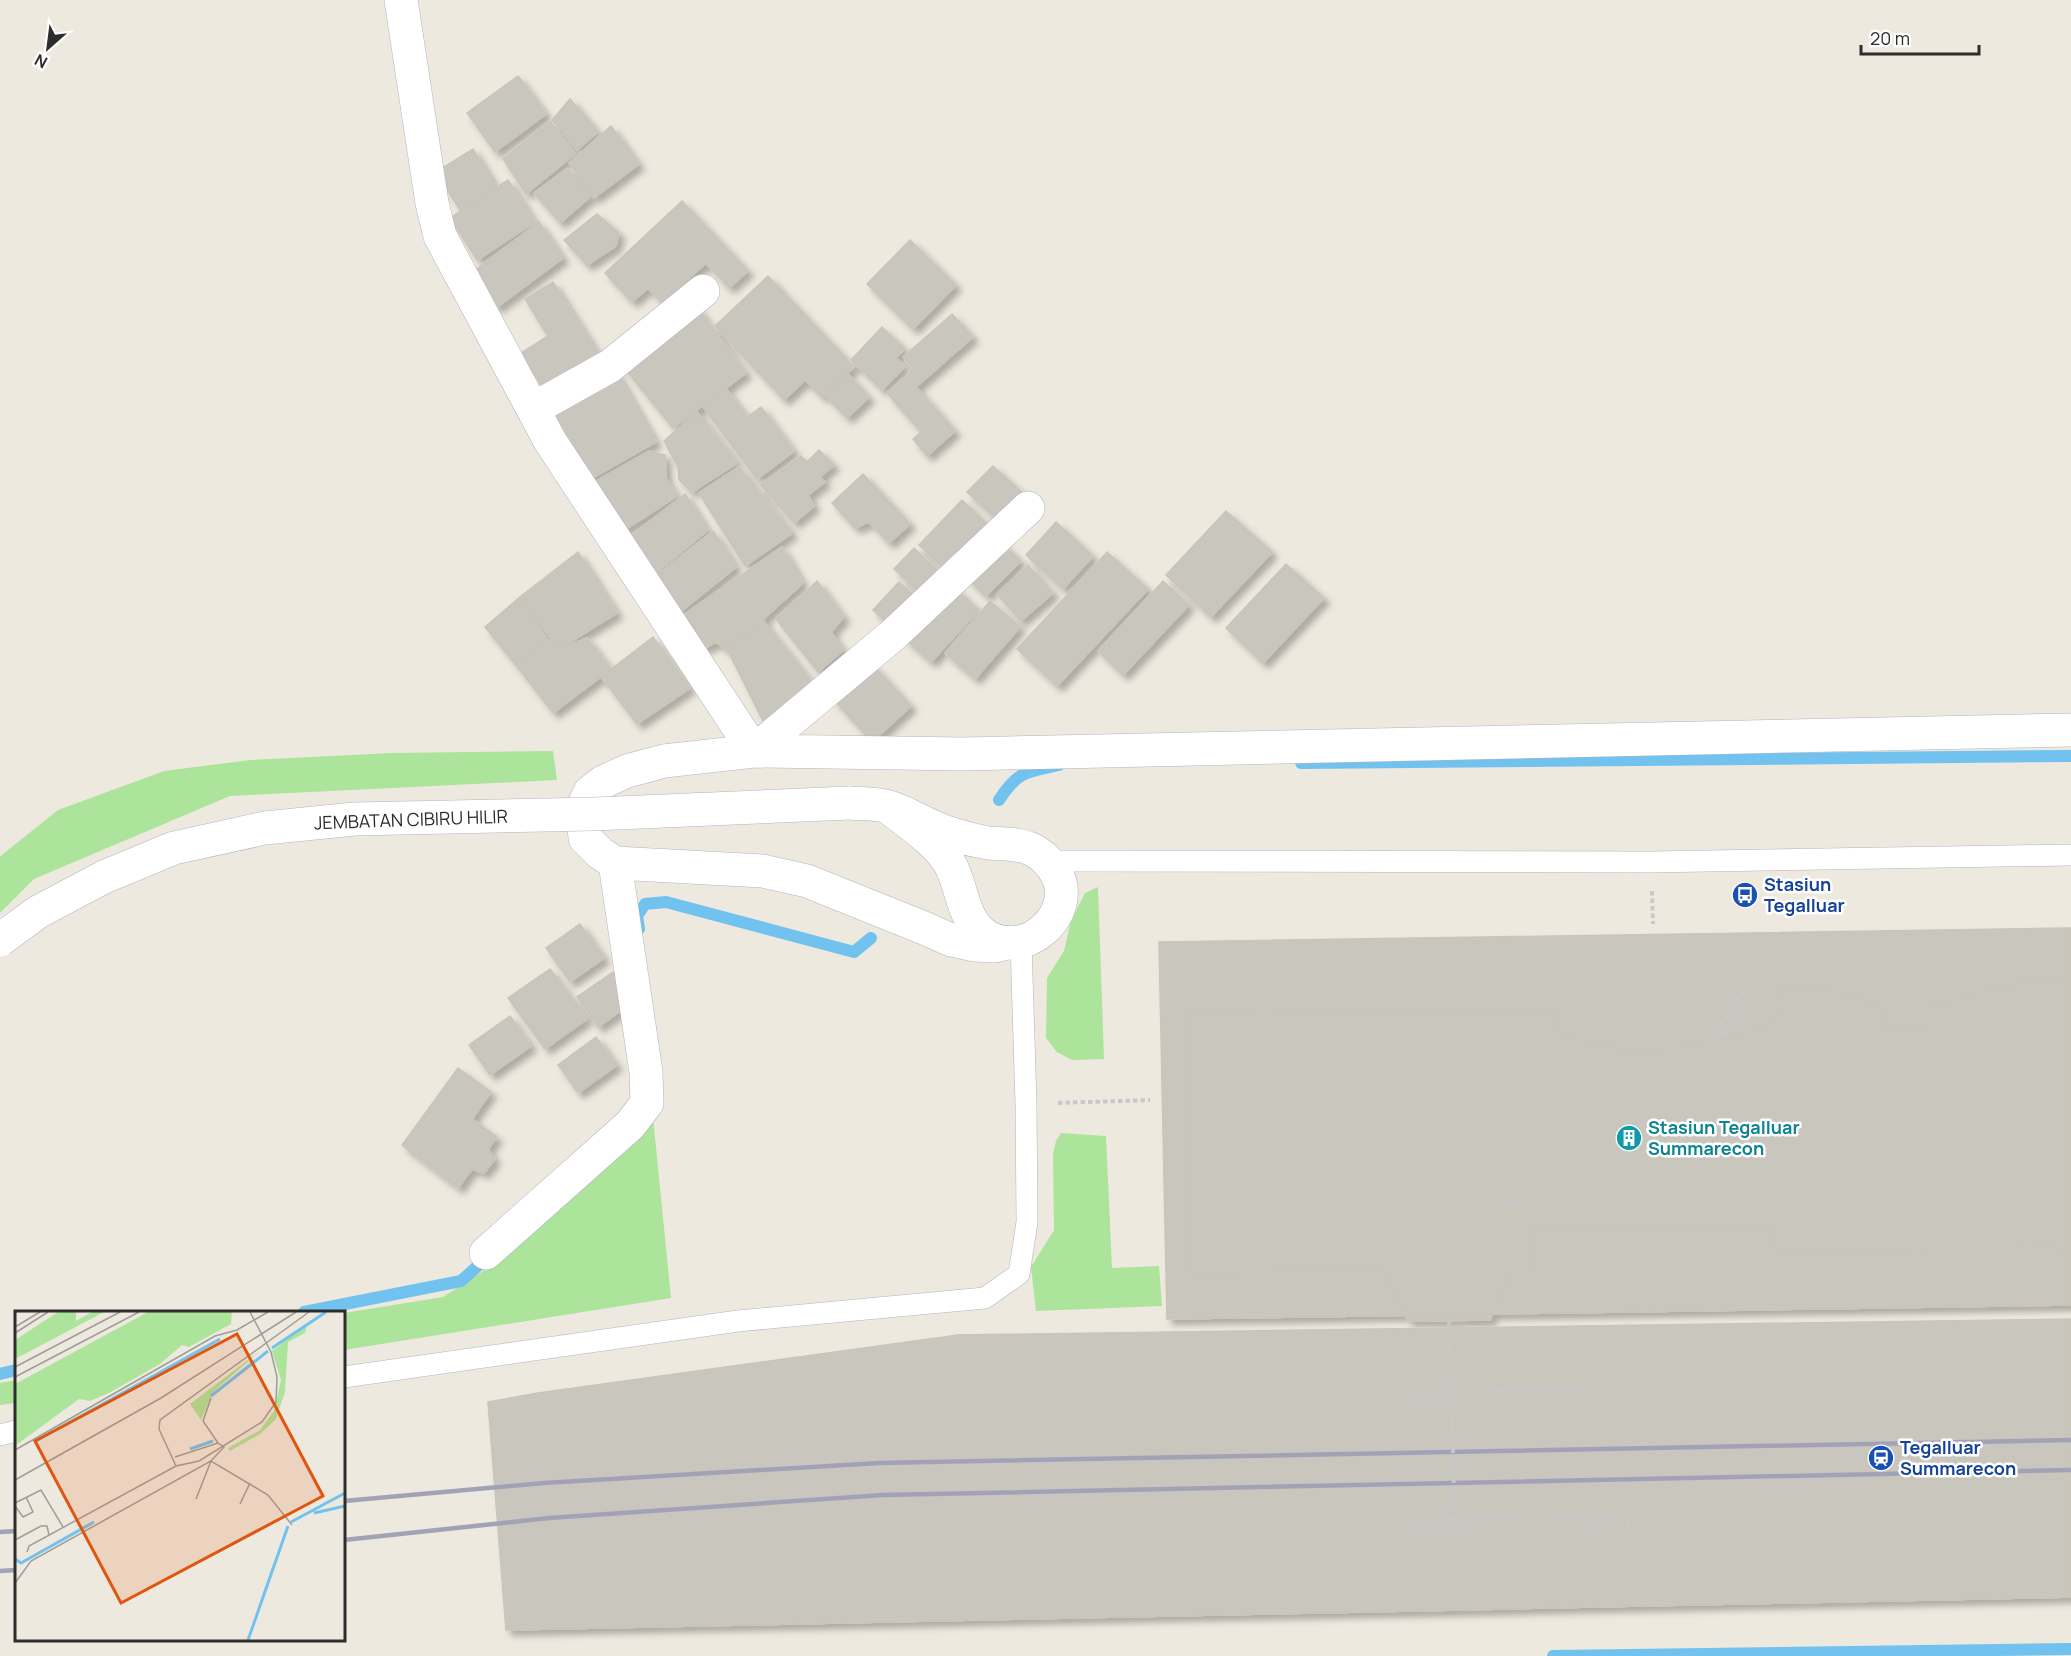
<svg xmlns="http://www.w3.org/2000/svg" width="2071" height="1656" font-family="Manrope,sans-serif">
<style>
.green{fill:#ade49b}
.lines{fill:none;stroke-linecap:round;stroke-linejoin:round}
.stream{stroke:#72c2ef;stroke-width:12}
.building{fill:#c9c6be;stroke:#c9c5b8;stroke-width:1.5;filter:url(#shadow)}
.service-casing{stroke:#b2b3c0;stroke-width:22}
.minor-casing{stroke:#b2b3c0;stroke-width:34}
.tertiary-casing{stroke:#b2b3c0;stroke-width:34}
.path{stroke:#c8c8c8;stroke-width:4;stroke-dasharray:4.5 3;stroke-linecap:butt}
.service{stroke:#fff;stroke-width:21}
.minor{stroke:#fff;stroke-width:33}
.tertiary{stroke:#fff;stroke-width:33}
.rail{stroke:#a1a2b6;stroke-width:4.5}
.tertiary-bridge-casing{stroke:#b2b3c0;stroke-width:34;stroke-linecap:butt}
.path-bridge{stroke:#c8c8c8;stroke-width:4;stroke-dasharray:4.5 3;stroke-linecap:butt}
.tertiary-bridge{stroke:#fff;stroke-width:33}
.labels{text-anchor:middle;stroke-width:5;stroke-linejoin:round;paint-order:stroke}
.street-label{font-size:18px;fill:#2c2c2c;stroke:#fff}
.transit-label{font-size:18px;font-weight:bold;fill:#164399;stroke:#fff;text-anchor:start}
.culture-label{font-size:18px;font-weight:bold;fill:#0d838f;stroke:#fff;text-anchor:start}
.inset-river{fill:none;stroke:#72c2ef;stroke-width:3}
.inset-road{fill:none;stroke:#a09d97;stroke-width:1.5}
.view{fill:#df570e;fill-opacity:0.15;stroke:#df570e;stroke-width:3}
.inset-edge{fill:none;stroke:#2c2c2c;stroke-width:3}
</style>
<defs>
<filter id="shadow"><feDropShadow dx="5.5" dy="5.5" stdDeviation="3" flood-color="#0004"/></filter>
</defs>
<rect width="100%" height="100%" fill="#eee9df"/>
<path class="green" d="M553,751l4,29 -327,16 -196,83 -34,34v-56l3,-3 55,-44 106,-39 86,-11 142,-7z
M1098,887l6,172 -32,1 -15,-8 -11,-14 1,-60 17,-27 7,-31 14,-27z
M653,1117l18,181 -327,52v-37l99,-16 48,-31z
M1061,1133l45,3 6,132 47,-2 3,40 -126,5 -5,-44 23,-37 -1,-76 3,-13z
M16,1380v23l-16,2v-22z"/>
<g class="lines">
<path class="stream" d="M1301,763l770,-7
M999,800c19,-29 27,-28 60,-35
M639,929l-2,-13 8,-12 21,-2 188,50 17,-14
M304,1312l157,-31 28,-25
M0,1374l16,-4
M1553,1656l518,-7"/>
</g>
<path class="building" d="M518,76l28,38 -51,38 -28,-39z
M570,99l28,33 -21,18 -25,-30z
M550,121l25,33 -49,40 -23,-35z
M611,126l28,38 -45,34 -25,-35z
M473,149l24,40 -37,21 -24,-38z
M568,168l22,29 -30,26 -26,-30z
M508,180l27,42 -58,38 -27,-42z
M682,201l66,70 -19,17 -23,-25 -44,40 -14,-15 -16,14 -27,-29z
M597,214l22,19 -3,13 -29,19 -23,-25z
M539,222l24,36 -67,50 -23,-36z
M910,240l46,45 -43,44 -46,-45z
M768,276l86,91 -32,30 -17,-17 -21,20 -69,-74z
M553,282l50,80 -55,34 -27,-43 27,-17 -23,-37z
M697,307l49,66 -73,55 -51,-63z
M952,314l21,23 -57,50 39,44 -28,25 -14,-17 8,-7 -34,-39 27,-24 -11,-12z
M882,327l23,22 -9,9 9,8 -23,24 -31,-30z
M615,370l41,72 -69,39 -41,-73z
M849,375l20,22 -22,21 -21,-22z
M727,390l20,27 14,-10 33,44 -37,28 -54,-72z
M697,412l40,51 -45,29 -13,-12 -1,-13 -14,-26z
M819,450l15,15 -14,12 5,5 -17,13 6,11 -20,17 -34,-38 41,-29 6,6z
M649,451l16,4 1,23 11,18 -54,35 -30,-48z
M993,466l34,31 -25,27 -35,-32z
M739,467l53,66 -47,33 -46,-73z
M863,474l47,50 -21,19 -20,-21 -14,6 -23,-25z
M685,494l23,36 -57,47 -27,-35z
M962,500l32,30 -43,45 -32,-30z
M1226,511l46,41 -61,65 -45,-42z
M1056,522l37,34 -30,33 -37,-34z
M713,531l23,36 -57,46 -27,-34z
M1000,541l21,20 -35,35 -21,-20z
M782,547l21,36 -75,68 -12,-9 -13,7 -25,-30z
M914,548l33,32 -20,20 -33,-31z
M578,552l39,61 -58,36 -39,-52z
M1107,552l41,37 -91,97 -40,-37z
M1286,564l38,34 -61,65 -37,-35z
M1028,565l25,28 -32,28 -24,-27z
M817,581l27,36 -13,15 12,18 -25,22 -42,-53z
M1163,581l26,24 -66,70 -25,-24z
M899,582l23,20 -27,29 -22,-21z
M952,585l27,25 -48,52 -27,-24z
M520,597l27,42 -32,25 -30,-37z
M990,601l30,26 -45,52 -30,-26z
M762,619l54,68 -53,34 -35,-70z
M653,637l37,51 -53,36 -36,-47z
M587,638l24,31 -58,44 -38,-49 32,-25 12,10z
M871,663l40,43 -39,36 -39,-43z
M580,924l24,34 -34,24 -24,-34z
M2071,928v377l-904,14 -8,-377z
M550,969l37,50 -42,30 -37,-51z
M613,972l21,29 -36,26 -21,-30z
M2037,980l34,5v267l-17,-5 -279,3v-25l-242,3 1,44h-24l-20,48 -82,1 -25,-54 -194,8 -4,-260 374,-4v25l70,15 48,-3 46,-8 32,-10 23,-14 -1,-29 63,5 41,14 1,24 45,1 1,-23 62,-19z
M510,1016l21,30 -41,29 -21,-30z
M596,1037l21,28 -39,28 -20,-28z
M458,1068l33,24 -19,27 25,18 -9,12 7,10 -11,14 -12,-4 -14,19 -56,-43z
M2071,1319v278l-1565,33 -18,-228 50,-9 420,-58z"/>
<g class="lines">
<g class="service-casing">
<path id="service" d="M1047,861l603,1 421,-7
M344,1377l394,-56 247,-23 34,-24 8,-52 -1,-118 -5,-162
M0,1435l16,-4"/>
</g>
<g class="minor-casing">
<path id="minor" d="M401,0l31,203 8,33 110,205 204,310 140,-117 134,-126
M533,409l77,-43 93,-75
M1011,942l-16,4 -21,-1 -23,-5 -27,-12 -117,-47 -44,-10 -148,-8 -15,-10 -15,-15 -3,-29 8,-17 13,-10 24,-11 37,-10 90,-10 210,3 1107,-24
M486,1253l144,-128 17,-22 -1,-31 -31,-209"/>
</g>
<g class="tertiary-casing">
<path id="tertiary" d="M849,803c12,1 28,0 40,4 22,7 41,21 63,27 12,4 24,7 36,9 15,1 31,0 45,7 8,4 15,11 20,18 31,43 -31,99 -72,64 -19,-17 -19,-45 -30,-66 -12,-23 -43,-43 -63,-59"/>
</g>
<path class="path" d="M1652,891l1,33
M1717,1041l35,-48
M1706,1043l40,-54
M1058,1103l92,-3
M1508,1202l102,-3
M1406,1393l83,-3 141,-1
M1265,1402l365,-3
M1410,1520l81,-2 140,1
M1273,1532l218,-6h140"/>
<use href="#service" class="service"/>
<use href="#minor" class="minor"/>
<use href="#tertiary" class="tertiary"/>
<path class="rail" d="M344,1501l200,-18 335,-20 1192,-23
M0,1532l16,-1
M344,1540l205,-22 334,-23 1188,-25
M0,1571l16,-1"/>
<g class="tertiary-bridge-casing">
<path id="tertiary-bridge" d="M0,940l38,-28 66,-35 70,-29 91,-20 89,-9 240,-5 255,-11"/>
</g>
<path class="path-bridge" d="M1449,1321l6,206"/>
<use href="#tertiary-bridge" class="tertiary-bridge"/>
</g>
<defs>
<g id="bus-disc" transform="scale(1.35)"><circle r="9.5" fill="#1a4fb4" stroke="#fff"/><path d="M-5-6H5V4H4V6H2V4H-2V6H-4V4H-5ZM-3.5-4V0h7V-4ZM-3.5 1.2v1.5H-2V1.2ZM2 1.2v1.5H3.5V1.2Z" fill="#fff"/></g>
<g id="building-disc" transform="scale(1.35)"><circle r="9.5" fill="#0f9aa8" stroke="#fff"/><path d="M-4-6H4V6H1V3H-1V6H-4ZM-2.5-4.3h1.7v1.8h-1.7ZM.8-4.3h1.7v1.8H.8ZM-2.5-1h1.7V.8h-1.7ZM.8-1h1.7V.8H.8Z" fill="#fff"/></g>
<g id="station-disc" transform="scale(1.35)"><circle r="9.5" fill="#1a4fb4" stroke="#fff"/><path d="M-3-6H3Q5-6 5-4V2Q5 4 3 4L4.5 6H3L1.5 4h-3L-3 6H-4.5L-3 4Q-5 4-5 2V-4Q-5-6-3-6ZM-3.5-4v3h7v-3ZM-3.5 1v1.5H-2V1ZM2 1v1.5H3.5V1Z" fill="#fff"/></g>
</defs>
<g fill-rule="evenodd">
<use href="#bus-disc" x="1745" y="895"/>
<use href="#building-disc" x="1629" y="1138"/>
<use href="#station-disc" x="1881" y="1458"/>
</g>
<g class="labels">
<g class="street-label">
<text transform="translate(411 820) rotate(-2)" y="6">JEMBATAN CIBIRU HILIR</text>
</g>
<g class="transit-label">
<text x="1764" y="891">Stasiun<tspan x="1764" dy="21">Tegalluar</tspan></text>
<text x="1900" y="1454">Tegalluar<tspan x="1900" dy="21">Summarecon</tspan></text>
</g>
<g class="culture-label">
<text x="1648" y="1134">Stasiun Tegalluar<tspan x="1648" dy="21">Summarecon</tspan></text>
</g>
</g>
<g transform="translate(15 1311)">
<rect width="330" height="330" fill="#eee9df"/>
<path d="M43,1h18v9l16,-9h12l-89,47v-19zM133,1h84l-1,12 -42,23 -7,-2 -22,19 -51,29 -19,8 -11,-2 -64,47v-62zM292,14l-2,8 -17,9 -3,50 -9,27 -16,15 -30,17 -2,-3 32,-18 14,-19 7,-31 -9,-29zM246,39l-48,42 -12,28 -11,-16z" fill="#ade49b"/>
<path class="inset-river" d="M257,37l54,-36M196,85l57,-45M19,131l186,-103M175,138l23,-8M299,202l31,-7M276,211l54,-29M0,248l6,4 73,-41M233,329l40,-114"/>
<path class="inset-road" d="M0,16l25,-15M0,22l33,-21M0,56l105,-55M0,66l124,-65M196,87l-8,23 15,22M0,139l200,-114 22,-6 31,-18M161,155l-17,-37 1,-9 149,-108M0,169l146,-82 135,-86M181,188l15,-38 57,34 24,30M0,192l26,-13 22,37M225,193l10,-21M0,195l8,11 10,-5 -7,-15M0,229l26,-14h6l2,9M12,241l2,-6 147,-80 23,-5 63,-39 14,-20 1,-25 -6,-25 -21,-40M0,272l16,-22 180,-100 13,-14 -6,-4 -43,14"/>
<path class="view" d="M222,23l86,162 -202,107 -86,-162z"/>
<rect width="330" height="330" class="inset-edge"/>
</g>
<g transform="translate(48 48) rotate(208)" stroke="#ffffff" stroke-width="4.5" paint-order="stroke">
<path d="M0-4.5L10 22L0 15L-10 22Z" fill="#2c2c2c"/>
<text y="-9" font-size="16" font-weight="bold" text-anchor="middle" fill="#2c2c2c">N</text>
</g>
<path d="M1861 45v9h118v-9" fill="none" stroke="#2c2c2c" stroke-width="3"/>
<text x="1870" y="45" font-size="18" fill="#2c2c2c" stroke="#ffffff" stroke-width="4.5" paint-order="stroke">20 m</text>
</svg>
